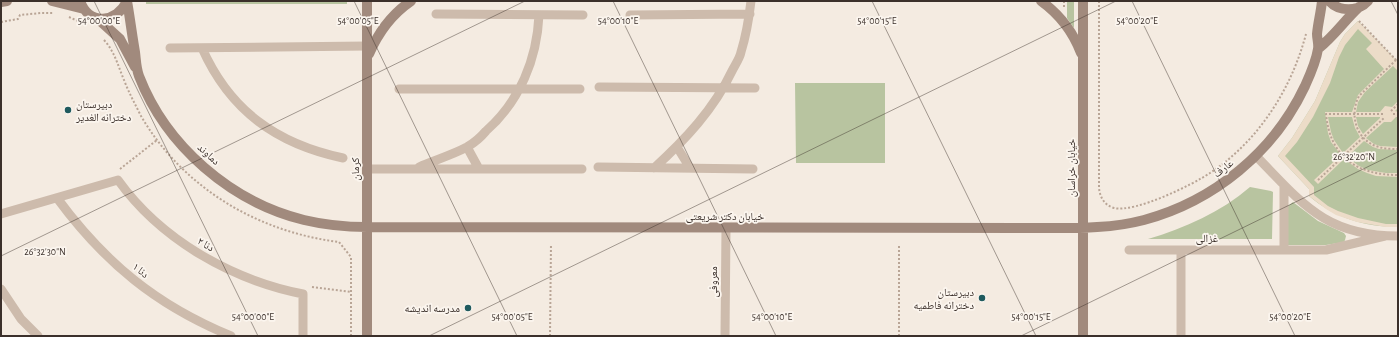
<svg xmlns="http://www.w3.org/2000/svg" width="1399" height="337" font-family="'Alegreya Sans','Noto Naskh Arabic',sans-serif">
<style>
.green{fill:#b8c4a0}
.plaza{fill:#ecdcc8;fill-rule:evenodd}
.lines{fill:none;stroke-linecap:round;stroke-linejoin:round}
.path{stroke:#b9a596;stroke-width:2;stroke-dasharray:2 2;stroke-linecap:butt}
.street{stroke:#cdbbac;stroke-width:9}
.secondary{stroke:#a18a7d;stroke-width:10}
.ticks{fill:none;stroke:#3b302b;stroke-width:1;stroke-opacity:0.45}
.poi-dot{fill:#1f5a5e;stroke:#fbf5ee;stroke-width:1.5}
.labels{text-anchor:middle;stroke-width:3.5;stroke-linejoin:round;paint-order:stroke}
.poi-label{font-size:11px;fill:#3b302b;stroke:#fbf5ee;text-anchor:end}
.street-label{font-size:11px;fill:#3b302b;stroke:#fbf5ee}
.ticks-label{font-size:10px;text-anchor:middle;fill:#3b302b;stroke:#fbf5ee;stroke-width:3.5;stroke-linejoin:round;paint-order:stroke}
</style>
<rect width="100%" height="100%" fill="#f4ebe1"/>
<path class="green" d="M146,1h201v3h-201z
M1067,1h7v27l-7,-10z
M1358,21l40,41v165c-33,0 -63,-9 -89,-31v-7l-31,-33 14,-18 23,-37 25,-59 5,-8z
M795,83h90v80h-89z
M1250,187l21,4 2,1 -1,47h-124c37,-11 73,-27 102,-52z
M1293,202l25,19 26,12 2,3 -1,4 -1,2 -18,3h-39l1,-39z"/>
<path class="plaza" d="M1358,21l40,41v9l-5,-5 -28,26 -7,10 -2,10h24l5,-6 7,1 6,-6v7l-3,3 3,1v5h-2l-5,5h-7l-18,16 8,6 6,2 18,1v3l-19,-1 -6,-2 -9,-6 -17,16 12,9 9,4 18,3h12v4l-22,-1 -9,-3 -9,-4 -14,-10 -26,25 -4,-4 27,-25 -10,-13 -3,-9 -3,-21h27l6,-17 26,-26 -18,-20 6,-6 -14,-14 -13,16 -6,12 -9,26 -17,34 -16,25 -12,14 29,31v8l14,11 10,5 20,7 28,6h12v3h-12l-29,-5 -21,-7 -10,-6 -17,-13v-7l-31,-33 14,-18 23,-37 25,-59 5,-8zM1328,117h24l3,11 5,9 -17,16 -9,-13 -3,-8zM1356,117h24v1l-17,16 -5,-8z"/>
<g class="lines">
<path class="path" d="M1064,1v7
M1099,1v187c1,9 5,17 15,20 21,5 78,-23 96,-35 17,-11 32,-25 45,-40 25,-30 41,-62 51,-99
M69,17l13,6
M1359,21l39,41
M1,22l17,-3 2,-4 21,-2h12
M104,40c11,12 14,26 20,40 5,13 11,24 17,36 42,72 117,116 198,126l12,15v79
M1396,60l-37,36c-10,19 -3,45 20,51 6,2 13,2 19,2
M1391,111l7,-7
M1383,114h-57c4,43 31,61 72,61
M1393,114h5
M120,169l37,-29
M1318,180l66,-62
M312,287l39,5
M550,336l1,-92
M899,336v-92"/>
<path class="street" d="M436,14l147,1
M630,15l120,-1
M170,48l197,-2
M202,48c28,63 75,96 141,110
M599,87l156,1
M399,89h181
M467,147l12,22
M677,147l13,21
M1256,156c46,47 69,80 142,80
M419,167c16,-7 33,-12 48,-20 7,-4 14,-10 19,-16 34,-30 51,-72 53,-116
M598,167l155,2
M654,168c31,-28 60,-59 78,-97 3,-6 8,-13 9,-19 5,-16 8,-34 10,-51
M367,169h215
M57,198c48,65 99,107 174,138
M1,214l117,-34c43,60 114,100 185,114v42
M1129,250h197l59,-14
M1181,250v86
M1284,250v-65
M1,289l20,30 17,17
M725,336l1,-108"/>
<path class="secondary" d="M52,1l32,8
M80,1c9,25 37,22 47,0
M127,1c3,17 5,34 8,51 1,8 1,16 4,24 27,70 92,126 165,144 21,5 42,7 63,7l674,1c34,0 69,1 103,-8 70,-19 130,-68 161,-134 5,-11 11,-24 13,-37 1,-5 -1,-10 -1,-15 1,-11 4,-22 5,-33
M1041,1c18,13 32,31 40,52
M1329,1c10,11 29,11 39,0
M1,2l6,-1
M97,18l23,21 15,28
M1319,48c15,-12 26,-28 40,-41
M369,54c9,-21 23,-40 42,-53
M367,336v-335
M1083,336v-335"/>
</g>
<path class="ticks" d="M94,1l164,335M354,1l163,335M613,1l163,335M872,1l164,335M1132,1l163,335M1391,1l7,14M1,256l524,-255M429,336l687,-335M1021,336l377,-184"/>
<g class="poi-dot">
<circle cx="68" cy="110" r="4"/>
<circle cx="982" cy="298" r="4"/>
<circle cx="468" cy="308" r="4"/>
</g>
<g class="labels">
<g class="poi-label">
<text x="76" y="108" text-anchor="start">دبیرستان<tspan x="76" dy="13">دخترانه الغدیر</tspan></text>
<text x="974" y="296">دبیرستان<tspan x="974" dy="13">دخترانه فاطمیه</tspan></text>
<text x="460" y="312">مدرسه اندیشه</text>
</g>
<g class="street-label">
<text transform="translate(209 154) rotate(43)" y="4">دماوند</text>
<text transform="translate(1071 168) rotate(-90)" y="4">خیابان خراسان</text>
<text transform="translate(1223 168) rotate(-38)" y="4">عارف</text>
<text transform="translate(355 169) rotate(-90)" y="4">کرمان</text>
<text x="725" y="220">خیابان دکتر شریعتی</text>
<text x="1207" y="242">غزالی</text>
<text transform="translate(206 244) rotate(31)" y="4">دنا ۲</text>
<text transform="translate(141 270) rotate(39)" y="4">دنا ۱</text>
<text transform="translate(713 282) rotate(-90)" y="4">معروفی</text>
</g>
</g>
<g class="ticks-label">
<text x="99" y="24">54°00'00"E</text>
<text x="358" y="24">54°00'05"E</text>
<text x="618" y="24">54°00'10"E</text>
<text x="877" y="24">54°00'15"E</text>
<text x="1137" y="24">54°00'20"E</text>
<text x="1354" y="160">26°32'20"N</text>
<text x="45" y="255">26°32'30"N</text>
<text x="253" y="320">54°00'00"E</text>
<text x="512" y="320">54°00'05"E</text>
<text x="772" y="320">54°00'10"E</text>
<text x="1031" y="320">54°00'15"E</text>
<text x="1290" y="320">54°00'20"E</text>
</g>
<rect width="1399" height="337" fill="none" stroke="#3b302b" stroke-width="4"/>
</svg>
